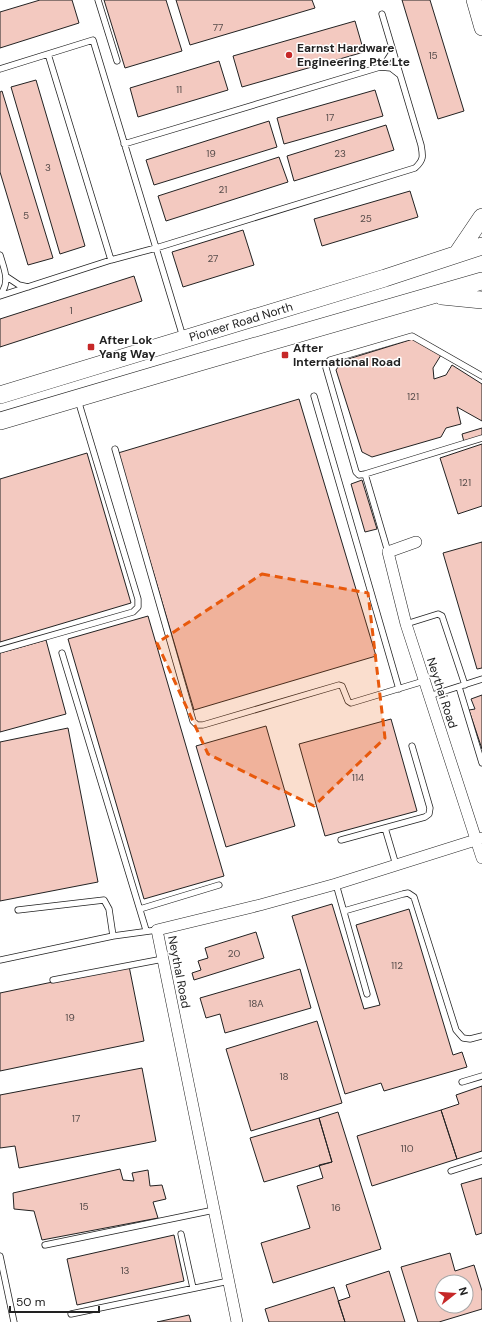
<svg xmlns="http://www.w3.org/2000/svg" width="482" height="1322" font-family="'DM Sans',sans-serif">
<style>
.building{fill:#f3c9c0;stroke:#222;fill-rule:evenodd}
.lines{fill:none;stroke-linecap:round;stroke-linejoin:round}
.service-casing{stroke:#222;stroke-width:7}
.minor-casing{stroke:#222;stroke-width:12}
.secondary-casing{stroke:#222;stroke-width:16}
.primary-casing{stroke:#222;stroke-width:18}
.service{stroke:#fff;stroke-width:5.5}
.minor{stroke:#fff;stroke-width:11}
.secondary{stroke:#fff;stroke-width:15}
.primary{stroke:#fff;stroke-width:17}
.marked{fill:#e8590c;fill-opacity:0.2;stroke:#e8590c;stroke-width:3;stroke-dasharray:8 5;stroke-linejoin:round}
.poi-dot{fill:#c62828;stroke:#fff;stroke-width:1.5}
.labels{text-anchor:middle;stroke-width:3;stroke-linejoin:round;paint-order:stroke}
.number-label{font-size:10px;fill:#564c4a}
.poi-label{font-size:12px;font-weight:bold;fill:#222;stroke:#fff;text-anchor:start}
.street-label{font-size:12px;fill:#222;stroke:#fff}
</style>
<rect width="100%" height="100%" fill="#fff"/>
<path class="building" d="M40,0h32l7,23 -79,25v-36z
M104,0h62l16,51 -57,17z
M176,0h136l3,8 -125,37z
M402,0h28l34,111 -26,8z
M355,21l9,31 -122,35 -9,-31z
M219,61l9,29 -90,27 -8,-29z
M36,80l49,166 -25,8 -49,-167z
M375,90l8,26 -99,28 -7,-26z
M2,91l51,167 -25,7 -28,-93v-80z
M269,121l8,26 -123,38 -8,-25z
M386,125l8,25 -100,31 -7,-25z
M279,157l9,25 -122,39 -8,-25z
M410,191l8,26 -96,29 -8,-27z
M243,230l11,35 -71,22 -11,-35z
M134,276l8,25 -142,46v-28z
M413,339l28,16 -8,13 1,11 12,-4 6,-10 30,19v37l-25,-14 4,17 -15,4 -5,9 -69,20 -10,-5 -26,-82 6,-9z
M299,399l77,257 -182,54 -76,-257z
M482,428v9l-18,5 -2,-8z
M482,444v62l-24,8 -18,-56z
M87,453l44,150 -131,39v-163z
M362,480l15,49 -12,3 -14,-48z
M482,542v126l-5,1 -34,-116z
M148,616l76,260 -80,23 -76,-260z
M46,640l20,74 -66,18v-79z
M482,695v54l-13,-39 6,-1 -4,-10z
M391,719l26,92 -92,25 -26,-92z
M266,726l29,100 -69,21 -30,-101z
M68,728l30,154 -98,19v-159z
M332,904l32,105 16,-4 -24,-80 53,-16 44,146 9,-3 5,15 -83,24 -3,-8 -36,11 -53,-178z
M256,932l8,26 -70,22 -2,-7 9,-3 -3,-9 10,-3 -3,-10z
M129,966l15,75 -144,30v-78z
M300,969l11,39 -86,25 -5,-19 -14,4 -6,-20z
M317,1021l25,82 -91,28 -25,-82z
M142,1068l14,73 -137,27 -4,-22 -15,2v-53z
M482,1086v65l-25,8 -16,-49 18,-6 -3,-9z
M441,1110l16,49 -85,27 -15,-50z
M338,1112l43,137 -108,34 -12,-40 49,-15 -13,-42 26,-8 -4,-13 13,-3 -13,-44z
M319,1118l13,44 -68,20 -14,-44z
M120,1169l3,11 11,1 -2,-8 16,-3 2,16 12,-1 4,14 -13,3 5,16 -116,22 -8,-29 -20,-2 -1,-16z
M482,1178v55l-6,2 -15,-51z
M174,1235l10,46 -107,24 -10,-46z
M450,1253l5,18 19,-6 8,26v18l-43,13h-21l-17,-55zM442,1282h24v24h-24z
M389,1271l16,51h-60l-7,-21 12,-4 -4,-12z
M334,1287l11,35h-76l-4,-13z
M189,1315l2,7h-34z"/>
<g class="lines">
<g class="service-casing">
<path id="service" d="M98,0l19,61
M48,54l63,206
M380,67l6,-5 7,-11
M0,69l93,-29 90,297
M124,144l256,-77 11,1 9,7
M0,255c4,14 11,27 0,40
M7,277l12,8 9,2
M0,296l111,-36 45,-12 259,-80c9,-8 8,-12 6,-23l-39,-131
M482,376l-70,-40 -82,24 -4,4v4l30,104 3,3 6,-1 117,-36
M314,396l85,293
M115,449l78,272 4,4h6l136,-40 3,1 6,15 3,2 73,-22
M365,474l23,78
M406,624l32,-10 4,2 23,69
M0,650l133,-38 5,-5v-8l-60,-199
M62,653l84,277
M459,687l23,76
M429,696l53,-17
M385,828l11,37
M341,840l84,-23 4,-3 1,-6 -18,-62
M336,884l31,110
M140,909l79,-24
M18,910l86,-10 5,9 4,27
M344,911l59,-17 5,-1 6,4 42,133 7,8 7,1 12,-3
M0,960l113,-24 44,-6
M53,980l110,-21
M462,1082l20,-6
M451,1171l31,-10
M181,1234l12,54
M45,1245l169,-35
M0,1256l14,66
M71,1314l158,-33"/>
</g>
<g class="minor-casing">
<path id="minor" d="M416,542l-28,10 18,72 76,234
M237,1322l-80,-392 103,-25 76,-21 146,-46"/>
</g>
<g class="secondary-casing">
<path id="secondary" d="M474,0l8,28"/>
</g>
<g class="primary-casing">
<path id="primary" d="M457,254l25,-37
M442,296l40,4
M0,395l385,-117 97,-32
M0,421l200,-59 282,-81"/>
</g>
<use href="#service" class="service"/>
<use href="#minor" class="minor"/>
<use href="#secondary" class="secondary"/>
<use href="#primary" class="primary"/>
</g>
<path class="marked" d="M262,574l106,19 17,145 -71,68 -106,-52 -51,-111z"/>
<g class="poi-dot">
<circle cx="289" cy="55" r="4"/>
<rect x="87" y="343" width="8" height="8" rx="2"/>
<rect x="281" y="351" width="8" height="8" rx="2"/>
</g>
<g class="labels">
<g class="number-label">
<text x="218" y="31">77</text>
<text x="433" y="59">15</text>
<text x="179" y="93">11</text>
<text x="330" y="121">17</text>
<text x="211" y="157">19</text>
<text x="340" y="157">23</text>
<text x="48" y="171">3</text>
<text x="223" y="193">21</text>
<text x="26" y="219">5</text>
<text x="366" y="222">25</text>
<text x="213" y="262">27</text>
<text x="71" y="314">1</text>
<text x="413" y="400">121</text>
<text x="465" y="486">121</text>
<text x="358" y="781">114</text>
<text x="234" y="957">20</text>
<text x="397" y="969">112</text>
<text x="256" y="1007">18A</text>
<text x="70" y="1021">19</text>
<text x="284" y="1080">18</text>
<text x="76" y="1122">17</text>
<text x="407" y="1152">110</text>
<text x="84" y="1210">15</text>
<text x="336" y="1211">16</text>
<text x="125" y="1274">13</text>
</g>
<g class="poi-label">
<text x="297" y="52">Earnst Hardware<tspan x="297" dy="14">Engineering Pte Lte</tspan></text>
<text x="99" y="344">After Lok<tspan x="99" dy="14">Yang Way</tspan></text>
<text x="293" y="352">After<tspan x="293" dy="14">International Road</tspan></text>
</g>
<g class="street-label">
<text transform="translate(241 322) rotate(-17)" y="4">Pioneer Road North</text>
<text transform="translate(442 693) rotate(72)" y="4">Neythai Road</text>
<text transform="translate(179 972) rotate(79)" y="4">Neythal Road</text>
</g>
</g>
<g transform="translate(454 1294) rotate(73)"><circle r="19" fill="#ffffff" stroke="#a7a7a7"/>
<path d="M0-3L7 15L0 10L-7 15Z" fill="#c62828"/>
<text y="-6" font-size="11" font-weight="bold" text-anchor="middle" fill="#222222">N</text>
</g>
<path d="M10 1306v6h89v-6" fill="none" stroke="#222222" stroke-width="2"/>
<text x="16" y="1306" font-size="12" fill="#222222" stroke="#ffffff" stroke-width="3" paint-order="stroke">50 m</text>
</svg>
